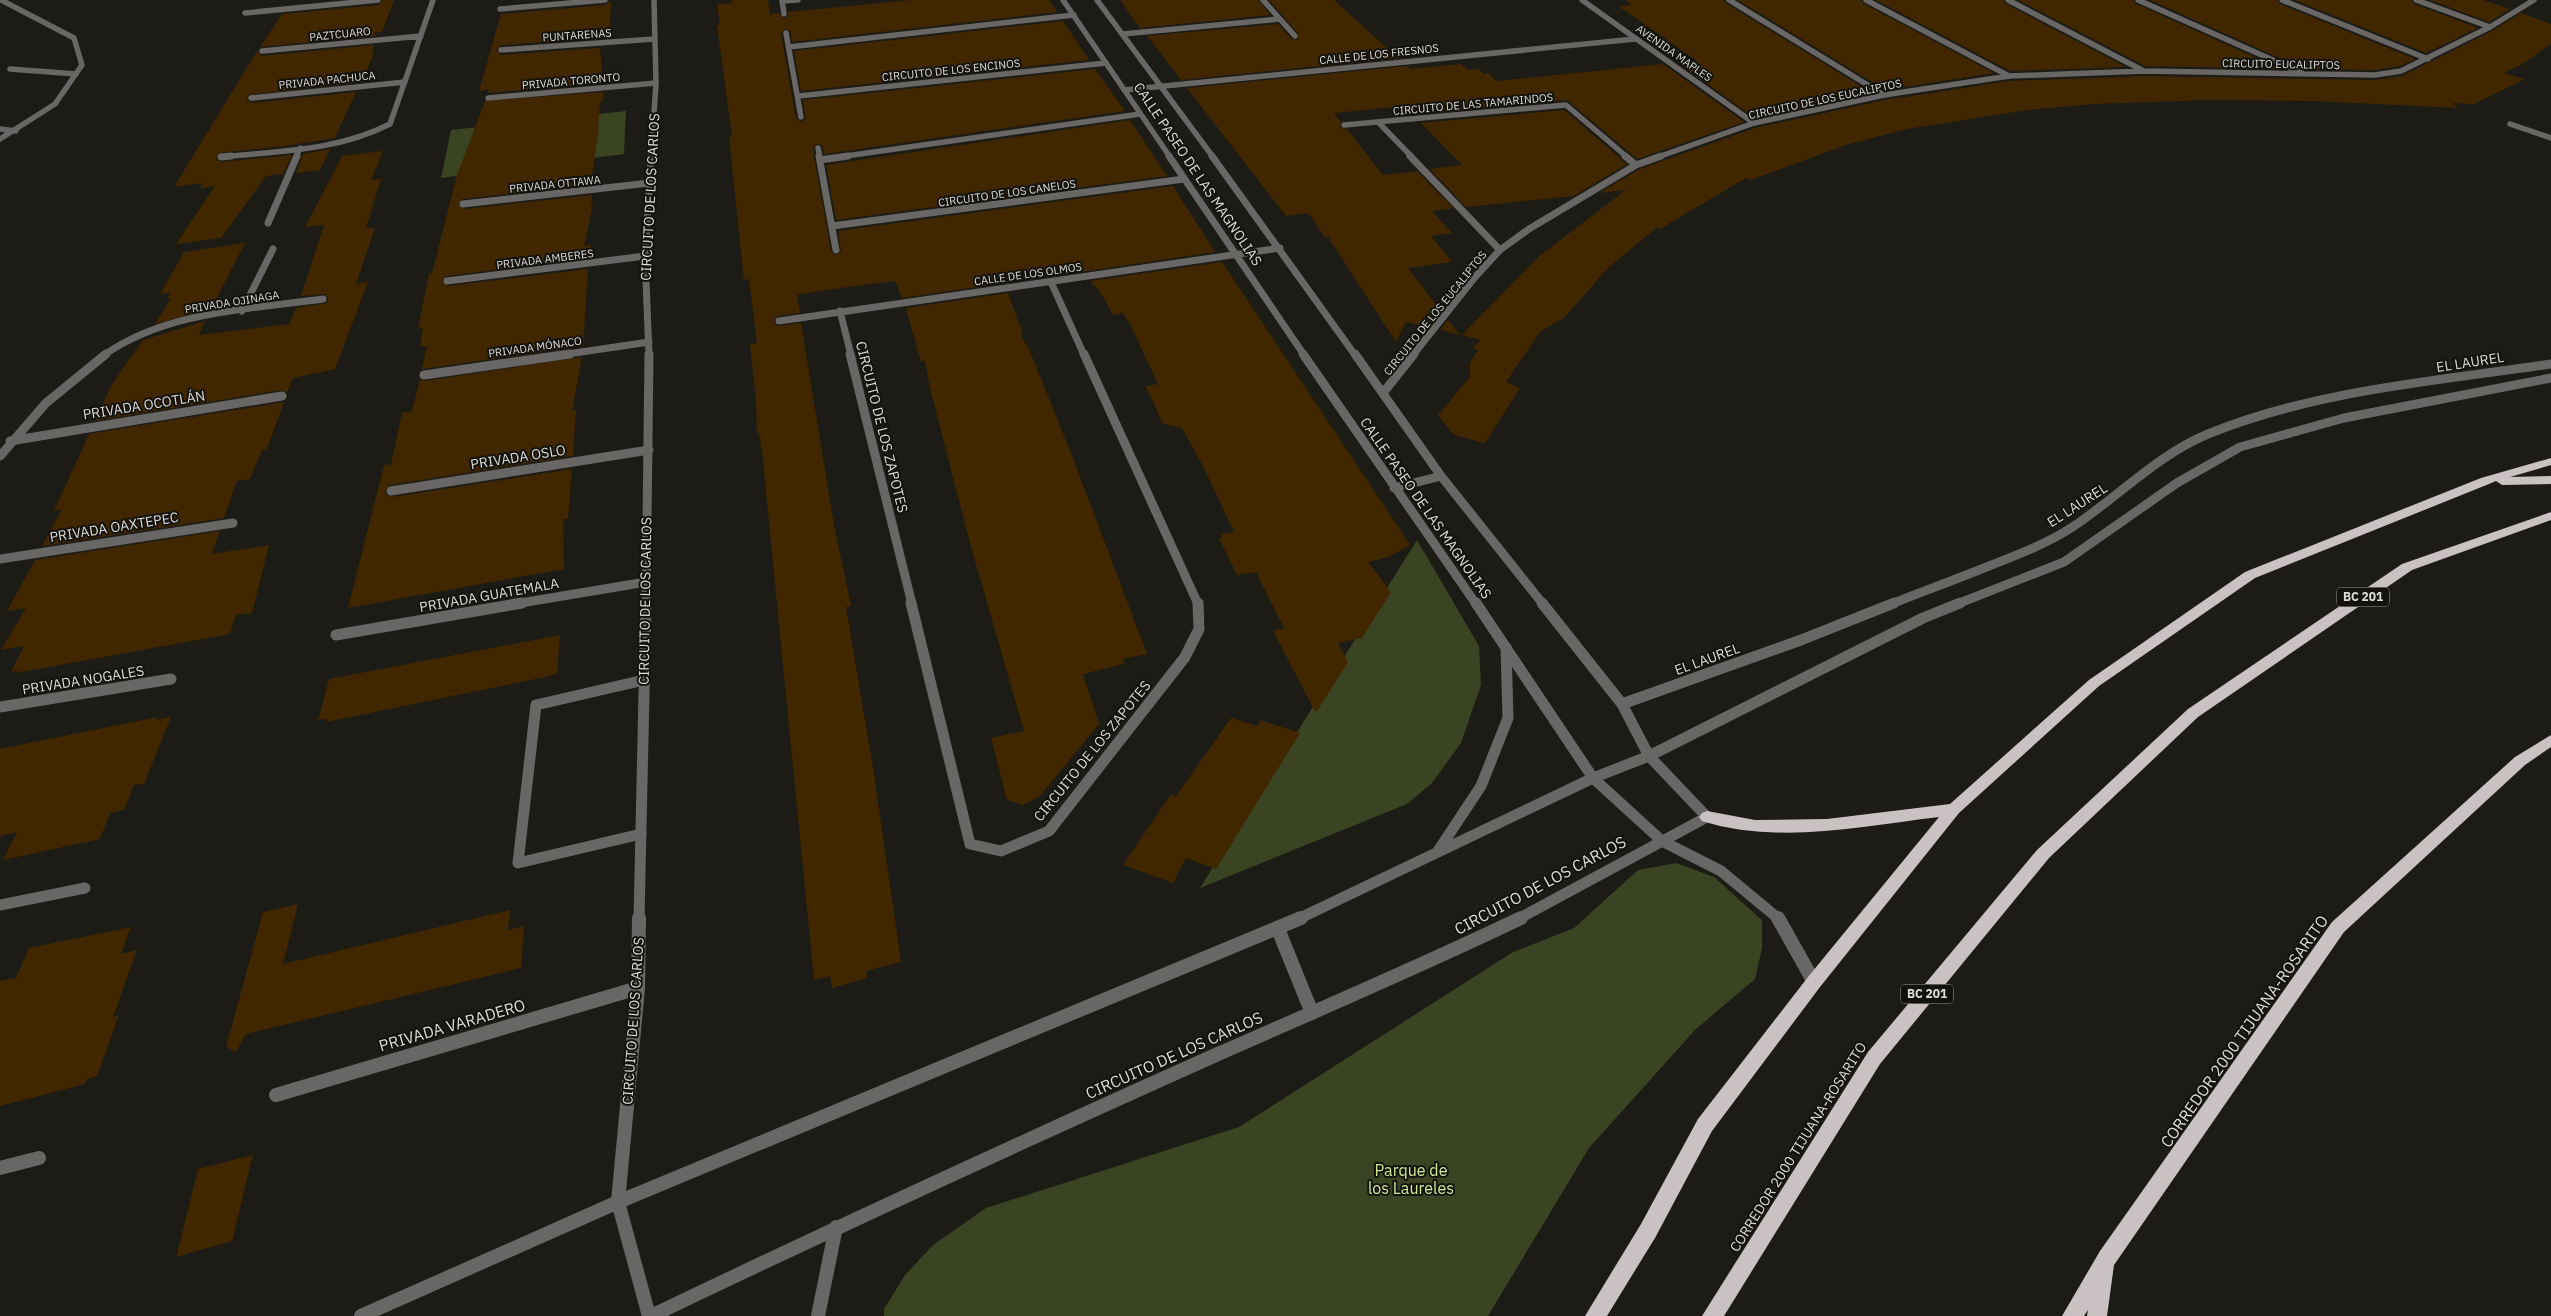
<svg xmlns="http://www.w3.org/2000/svg" width="2551" height="1316" font-family="'IBM Plex Sans',sans-serif">
<style>
.green{fill:#3a4423}
.building{fill:#412700}
.lines{fill:none;stroke-linecap:round;stroke-linejoin:round}
.service-far2{stroke:#696666;stroke-width:5.5}
.service-far1{stroke:#696666;stroke-width:9}
.service{stroke:#696666;stroke-width:11}
.pedestrian-far1{stroke:#696666;stroke-width:9}
.pedestrian{stroke:#696666;stroke-width:11}
.minor-far4{stroke:#696666;stroke-width:5.5}
.minor-far3{stroke:#696666;stroke-width:7}
.minor-far2{stroke:#696666;stroke-width:9}
.minor-far1{stroke:#696666;stroke-width:11}
.minor{stroke:#696666;stroke-width:14}
.tertiary-far4{stroke:#696666;stroke-width:5.5}
.tertiary-far3{stroke:#696666;stroke-width:7}
.tertiary-far2{stroke:#696666;stroke-width:9}
.tertiary-far1{stroke:#696666;stroke-width:11}
.tertiary{stroke:#696666;stroke-width:14}
.trunk{fill:#cac2c2;fill-rule:evenodd}
.labels{text-anchor:middle;stroke-width:4;stroke-linejoin:round;paint-order:stroke}
.far-street-label{font-size:11px;fill:#dddcd9;stroke:#13120d}
.shield{fill:#13120d;stroke:#a09f9c;stroke-width:1}
.shield-label{font-size:12px;font-weight:bold;fill:#dddcd9}
.street-label{font-size:14px;fill:#dddcd9;stroke:#13120d}
.near-street-label{font-size:16px;fill:#dddcd9;stroke:#13120d}
.near-park-label{font-size:16px;fill:#cee894;stroke:#13120d}
</style>
<rect width="100%" height="100%" fill="#1c1b16"/>
<path class="green" d="M626,111l-2,43 -183,24 10,-48z
M1417,540l62,106 2,39 -20,58 -29,40 -25,21 -207,84z
M1676,863l38,14 48,43v28l-7,31 -60,51 -106,118 -101,168h-604v-7l21,-34 28,-30 53,-37 253,-81 274,-175 61,-24 64,-58z"/>
<path class="building" d="M383,0h11l-12,32h-7v4l-115,11 22,-33 96,-9z
M611,0l-2,38 -108,7 -5,5 5,5 99,-7 3,35 -115,10 1,-4 -10,2 22,-77 104,-9z
M732,0h36l2,14 9,-1 5,6 4,-3v-4l124,-12h137l8,12 -265,30 -2,-12 -5,-1 -4,5 15,84 4,4 6,-4 -3,-18 292,-31 30,42 -301,43 -2,-9 -5,-1 -4,3 1,10 17,94 3,4 5,-1 2,-3 -3,-20 335,-45 42,66 -135,20 -7,-7 -71,11 2,7 -102,15 -7,-17 -62,8 -36,6 3,18 -22,3 -4,3 1,5 3,2 23,-3 33,202 17,81 -5,1 28,167 27,188 -35,9 1,7 -35,10 -2,-12 -16,4 -52,-529 -3,-18h-2l-1,-33 -6,-56 7,-1 -8,-64 -5,1 -15,-143 3,-1 -15,-111h3l-3,-21 15,-1z
M1120,0h138l12,15 -130,13z
M1269,0h65l64,58 -217,22 -34,-44 131,-12 14,15 6,1v-7z
M1626,0h98l3,4 145,89 -117,25 -78,-56 19,-2 -78,-54 14,-1z
M1738,0h123l3,4 130,69 -109,17z
M1876,0h127l3,4 120,63 -116,4z
M2018,0h115l3,4 145,65 -136,-3z
M2150,0h127l3,4 135,55 -15,7 -25,4 -71,-1z
M2295,0h116l3,4 64,24 -52,25z
M2430,0h53l27,9 -21,13z
M2521,13l30,11v20l-30,21 -18,8 22,6 -51,25 -22,-1 6,5 -144,-7 -104,-1 -115,4 -68,6 -120,19 -61,16 -95,35 -5,-2 -86,51 -4,-1 -50,42 -41,47 -25,15 -34,50 14,6 -35,55 -31,-8 -16,-20 32,-38v-14l8,-13 -5,-2 8,-8 -19,-5 77,-79 87,-66 -27,3 39,-23 27,-10 90,-32 130,-28 124,-19 135,-5 231,4 27,-4 90,-45z
M1063,21l26,39 -288,31 -7,-40z
M374,45l-2,13 -11,24 -113,13 -1,5 4,3 105,-11 -21,46 -50,8 -67,7 -2,7 5,2 71,-7 -9,19 -17,2 -45,62 -45,6 39,-58 -15,2 2,-5 -28,4 83,-136 5,5z
M1461,64l7,6 10,-1 6,5 4,-1 8,8 167,-17 81,58 -107,37 -70,-59 -154,14 -8,-8 -71,7 7,9 -1,6 7,1 36,46 34,-4 36,37 -21,3 20,22 -21,3 21,26 -44,6 33,43 -13,16 -22,-5 -10,20 -68,-105 -3,1 -13,-20 -5,-5 -21,3 -99,-128 220,-22 3,3z
M603,92v9h-3l-2,33 -6,41 4,-1 -2,10 -132,15 -4,5 6,5 128,-14 -1,9 2,-1 -9,43 7,-2 -2,14 -143,18 -4,5 6,5 140,-17 -5,77 -161,23 5,-23 -7,1 3,-19 -5,1 11,-56h3l25,-98 28,-74z
M1564,110l63,54 -53,32 -108,11 -36,-38 32,-4 -41,-42z
M1130,120l37,56 -331,44 -10,-55z
M330,149l-10,21 -24,3 7,-19z
M383,151l-12,29 10,-1 -15,49h9l-19,56 12,-2 -33,87 -42,9 -6,15 -6,-3 -186,31 17,-37 31,-44 62,-19 -6,14 90,-11 7,-16 31,-5 1,-5 -3,-4 -24,2 23,-71 -19,2 37,-71z
M245,243l-34,66 -56,15 16,-26h-4l4,-6 -11,2 24,-42z
M1222,262l188,283 -22,12 -20,5 23,30 -29,46 -24,5 10,19 -32,51 -43,-82 11,-3 -28,-56 -19,3 -18,-37 3,-1 -1,-3 13,-2 -30,-64 -22,-40 -19,-4 -17,-38 12,-2 -27,-58 -8,-13 -10,2 -14,-25 -9,-9z
M1008,293l15,42h-3l9,14 42,104 76,201 -24,5 1,5 -41,10 16,50 -60,73 -16,8 -16,-5 -16,-62 33,-7 -53,-184 -41,-159 -5,-27 -4,1 -15,-54z
M1448,320l12,15 -20,-5z
M582,357l-10,54 4,-1 -3,46 -183,29 -5,6 1,4 6,2 180,-28 -4,50h-5l1,50 -216,39 36,-143 7,-1 11,-51 10,-2 8,-32 5,2z
M284,402l-17,47 -5,1 -12,29 -13,2 -13,37 -182,28 20,-37 -8,2 35,-77z
M220,531l-8,23 57,-9 -17,68 -16,2 -6,19 -214,39 2,-3 -7,2 13,-26 -23,4 25,-42 -19,3 28,-51z
M560,635l-3,38 -7,3 -224,46 2,-3 -10,1 11,-41z
M157,717l-1,3 15,-3 -27,67 -10,1 -10,25 -14,3 -10,26 -97,21 14,-28 -17,4v-87z
M1231,718l26,8 3,-6 40,13 -84,136 -30,-11 -13,25 -50,-18 48,-71 5,2z
M298,904l-15,60 227,-54 -2,20 16,-4 -3,42 -275,66 -10,18 -10,-5 37,-135z
M131,927l-10,27 16,-4 -24,67 6,-2 -22,61 -10,3 -2,5 -85,22v-125l16,-3 13,-30z
M253,1155l-21,86 -56,16 22,-88z"/>
<g class="lines">
<path class="service-far2" d="M10,69l66,5
M2510,124l41,14"/>
<path class="service-far1" d="M1957,604l107,-42 113,-79 63,-36 104,-29 207,-40"/>
<path class="service" d="M1649,756l274,-138 37,-15
M641,834l-123,29 18,-158 108,-25"/>
<path class="pedestrian-far1" d="M1891,604c33,-13 66,-25 98,-38 28,-11 57,-22 82,-38 46,-30 86,-73 137,-94 108,-44 229,-53 343,-70"/>
<path class="pedestrian" d="M1622,704l179,-64 93,-37"/>
<path class="minor-far4" d="M782,0l2,14
M1263,0l32,36
M1582,0l172,123
M1729,0l155,95
M1866,0l143,76
M2008,0l134,70
M2138,0l164,73
M2282,0l146,59
M2416,0l74,27
M782,1l16,-1
M500,9l105,-9
M245,13l133,-13
M786,33l15,84
M1123,34l156,-15
M789,47l285,-32
M501,50l153,-11
M262,51l159,-15
M1124,90l511,-51
M799,96l307,-33
M251,98l154,-16
M488,98l168,-15
M1379,123l33,34
M1344,125l222,-20 61,52
M0,129l16,2
M818,148l2,9
M221,157c58,-6 116,-6 169,-33l43,-124
M296,157l4,-9
M839,157l301,-43
M1658,157l96,-34 130,-28 125,-19 135,-5 231,4 26,-4 89,-44 44,-27"/>
<path class="minor-far3" d="M819,156l17,94
M1410,156l90,94
M1625,156l11,9
M221,157l10,-1
M820,160l28,-4
M463,204l186,-21
M268,223l29,-67
M832,226l352,-47
M447,281l198,-25
M1051,282l33,73
M242,311l31,-62
M840,311l11,44
M779,321l501,-73
M104,355c63,-44 146,-46 219,-56
M561,355l88,-13
M1413,355l62,-78 25,-27 29,-21 107,-64 25,-9"/>
<path class="minor-far2" d="M850,354l62,250
M1084,354l114,250
M424,375l146,-21
M1383,393l31,-39
M10,441l272,-45
M0,456l46,-53 60,-49
M391,491l258,-41
M0,559l233,-36
M515,604l131,-22"/>
<path class="minor-far1" d="M911,603l59,241 31,7 48,-20 136,-174 14,-28 -1,-26
M336,635l186,-32
M0,707l171,-28
M0,905l85,-17"/>
<path class="minor" d="M1278,929l34,84
M276,1095l362,-107
M0,1168l39,-10"/>
<path class="tertiary-far4" d="M1063,0l107,157
M1097,0l116,157
M0,139l55,-35 27,-39 -8,-27 -73,-38
M651,157l5,-74 -2,-83"/>
<path class="tertiary-far3" d="M1169,156l135,199
M1212,156l143,199
M649,355l-4,-99 6,-100"/>
<path class="tertiary-far2" d="M1303,354l173,250
M1355,354l86,122 102,128
M1394,488l47,-12
M646,604l3,-250"/>
<path class="tertiary-far1" d="M1476,603l117,175 69,63 59,30 58,48
M1438,851l43,-65 27,-68 -2,-71
M639,919l7,-316
M1298,919l295,-141 56,-22
M1518,919l189,-102 -58,-61 -27,-52 -80,-101"/>
<path class="tertiary" d="M639,918l-1,70 -20,214 31,114
M1778,918l36,64
M361,1316l257,-114 683,-284
M651,1316c188,-90 377,-177 567,-262 102,-45 203,-88 303,-136
M818,1316l18,-89"/>
<path class="trunk" d="M2551,458v7l-41,12 41,-1v8l-49,1 -6,-4 -7,3 -234,94 -156,108 -140,127 -139,174 -108,144 -57,107 -48,78h-22l56,-92 57,-105 110,-142 131,-160c-77,9 -161,28 -237,4l-3,-4 3,-4 5,-2 48,9 72,-1 123,-15 139,-124 156,-108 236,-94z
M2551,512v8l-139,50 -214,147 -149,141 -169,206 -156,252h-22l166,-264 169,-202 151,-141 214,-145z
M2551,735v12l-26,18 -181,167 -230,333 -7,51h-20l1,-6 -4,6h-22l38,-65 232,-329 183,-165z"/>
</g>
<g class="labels">
<g class="far-street-label">
<text transform="translate(340 34) rotate(-6)" y="4">PAZTCUARO</text>
<text transform="translate(577 35) rotate(-4)" y="4">PUNTARENAS</text>
<text transform="translate(1674 53) rotate(35)" y="4">AVENIDA MAPLES</text>
<text transform="translate(1379 54) rotate(-6)" y="4">CALLE DE LOS FRESNOS</text>
<text transform="translate(2281 64) rotate(1)" y="4">CIRCUITO EUCALIPTOS</text>
<text transform="translate(951 70) rotate(-6)" y="4">CIRCUITO DE LOS ENCINOS</text>
<text transform="translate(327 80) rotate(-6)" y="4">PRIVADA PACHUCA</text>
<text transform="translate(571 81) rotate(-5)" y="4">PRIVADA TORONTO</text>
<text transform="translate(1825 99) rotate(-12)" y="4">CIRCUITO DE LOS EUCALIPTOS</text>
<text transform="translate(1473 104) rotate(-5)" y="4">CIRCUITO DE LAS TAMARINDOS</text>
<text transform="translate(555 184) rotate(-6)" y="4">PRIVADA OTTAWA</text>
<text transform="translate(1007 193) rotate(-8)" y="4">CIRCUITO DE LOS CANELOS</text>
<text transform="translate(545 259) rotate(-7)" y="4">PRIVADA AMBERES</text>
<text transform="translate(1028 274) rotate(-8)" y="4">CALLE DE LOS OLMOS</text>
<text transform="translate(232 302) rotate(-9)" y="4">PRIVADA OJINAGA</text>
<text transform="translate(1435 313) rotate(-51)" y="4">CIRCUITO DE LOS EUCALIPTOS</text>
<text transform="translate(535 347) rotate(-8)" y="4">PRIVADA MÓNACO</text>
</g>
<g class="shield">
<rect x="2337" y="587.5" width="52" height="19" rx="4"/>
<rect x="1901" y="984.5" width="52" height="19" rx="4"/>
</g>
<g class="shield-label">
<text x="2363" y="601">BC 201</text>
<text x="1927" y="998">BC 201</text>
</g>
<g class="street-label">
<text transform="translate(1198 174) rotate(56)" y="5">CALLE PASEO DE LAS MAGNOLIAS</text>
<text transform="translate(650 197) rotate(-87)" y="5">CIRCUITO DE LOS CARLOS</text>
<text transform="translate(2470 362) rotate(-9)" y="5">EL LAUREL</text>
<text transform="translate(144 405) rotate(-9)" y="5">PRIVADA OCOTLÁN</text>
<text transform="translate(882 427) rotate(76)" y="5">CIRCUITO DE LOS ZAPOTES</text>
<text transform="translate(518 457) rotate(-9)" y="5">PRIVADA OSLO</text>
<text transform="translate(2077 505) rotate(-33)" y="5">EL LAUREL</text>
<text transform="translate(1426 508) rotate(55)" y="5">CALLE PASEO DE LAS MAGNOLIAS</text>
<text transform="translate(114 527) rotate(-9)" y="5">PRIVADA OAXTEPEC</text>
<text transform="translate(489 595) rotate(-10)" y="5">PRIVADA GUATEMALA</text>
<text transform="translate(645 601) rotate(-89)" y="5">CIRCUITO DE LOS CARLOS</text>
<text transform="translate(1707 659) rotate(-20)" y="5">EL LAUREL</text>
<text transform="translate(83 680) rotate(-9)" y="5">PRIVADA NOGALES</text>
<text transform="translate(1092 751) rotate(-51)" y="5">CIRCUITO DE LOS ZAPOTES</text>
<text transform="translate(633 1021) rotate(-86)" y="5">CIRCUITO DE LOS CARLOS</text>
<text transform="translate(1798 1147) rotate(-58)" y="5">CORREDOR 2000 TIJUANA-ROSARITO</text>
</g>
<g class="near-street-label">
<text transform="translate(1540 885) rotate(-28)" y="6">CIRCUITO DE LOS CARLOS</text>
<text transform="translate(452 1025) rotate(-16)" y="6">PRIVADA VARADERO</text>
<text transform="translate(2244 1031) rotate(-55)" y="6">CORREDOR 2000 TIJUANA-ROSARITO</text>
<text transform="translate(1174 1055) rotate(-24)" y="6">CIRCUITO DE LOS CARLOS</text>
</g>
<g class="near-park-label">
<text x="1411" y="1176">Parque de<tspan x="1411" dy="18">los Laureles</tspan></text>
</g>
</g>
</svg>
